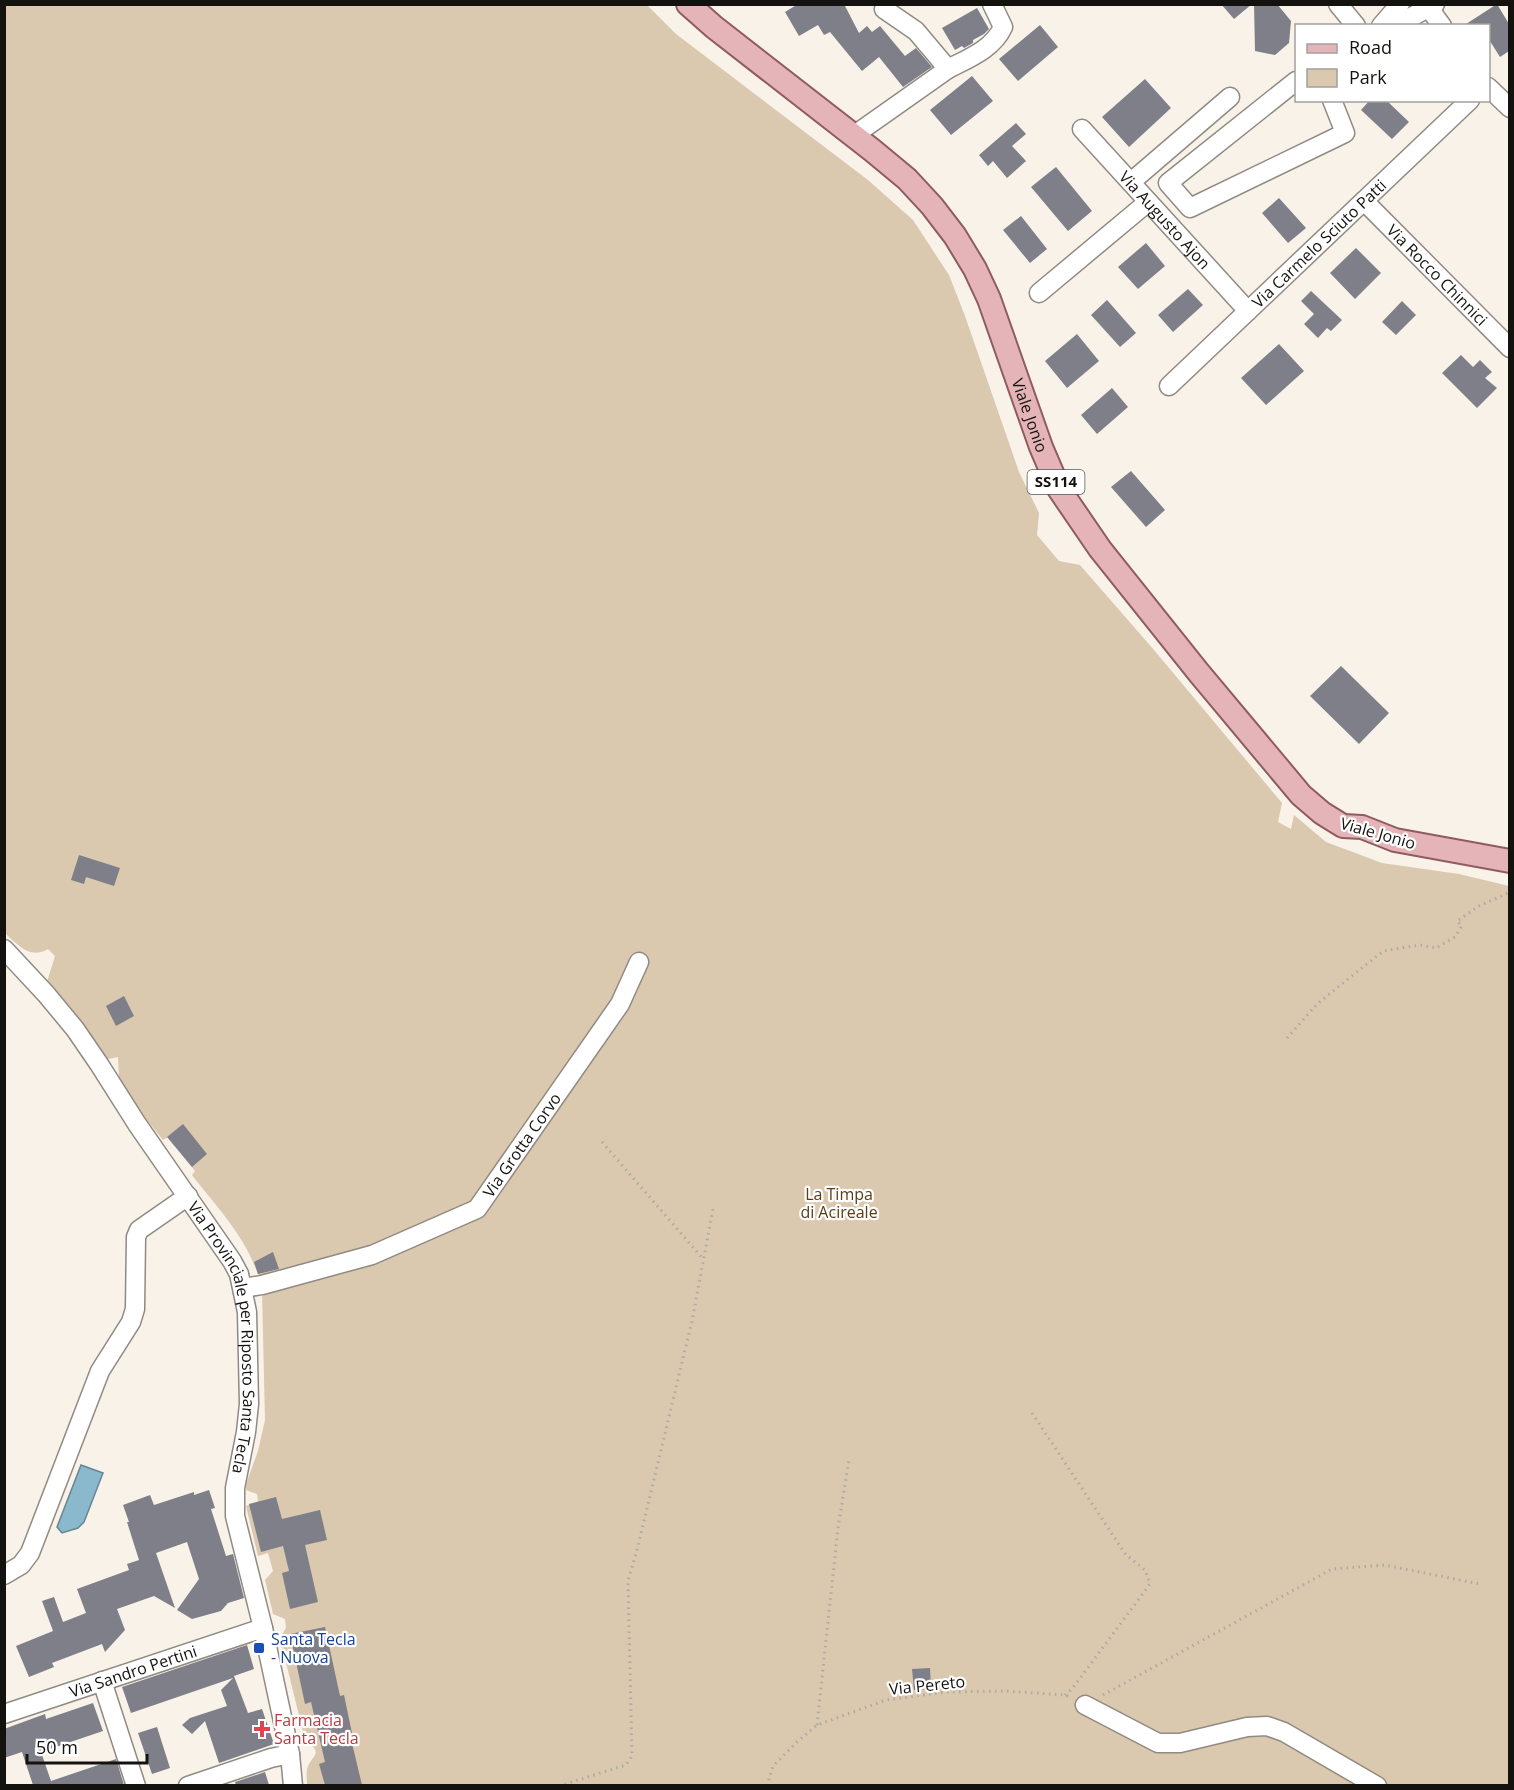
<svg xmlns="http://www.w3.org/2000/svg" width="1514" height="1790" font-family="'Open Sans',sans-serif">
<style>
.green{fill:#dac8af}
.water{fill:#8ab8cc;stroke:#678693;stroke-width:1.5}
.building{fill:#7e7f88}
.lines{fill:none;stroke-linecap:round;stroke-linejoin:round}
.minor-casing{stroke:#908a82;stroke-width:21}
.major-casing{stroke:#905b5e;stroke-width:26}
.path{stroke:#aeaaa2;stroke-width:3;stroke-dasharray:1.5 4.5;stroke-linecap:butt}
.minor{stroke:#fff;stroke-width:18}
.major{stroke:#e4b4b8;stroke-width:22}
.transit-dot{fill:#1a4fb4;stroke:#fff;stroke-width:2}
.health-dot{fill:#e0444e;stroke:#fff;stroke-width:2}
.labels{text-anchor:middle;stroke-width:4.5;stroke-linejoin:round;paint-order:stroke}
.shield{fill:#fff;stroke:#5a5957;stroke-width:1.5}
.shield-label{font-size:15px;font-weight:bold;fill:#14120f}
.street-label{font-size:16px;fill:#14120f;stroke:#fff}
.park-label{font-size:16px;fill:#593e13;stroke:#fff}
.transit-label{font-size:16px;fill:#164399;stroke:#fff;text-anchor:start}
.health-label{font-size:16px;fill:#be3a42;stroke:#fff;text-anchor:start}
</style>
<rect width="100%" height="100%" fill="#f8f2e9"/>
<path class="green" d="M5,5h642l29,29 192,146 45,40 36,55 16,41 54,156 20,41 -2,22 22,26 21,4 74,85 128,153 -4,19 13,7 3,-14 32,27 56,21 77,11 50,12v899h-1202c0,-4 -1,-11 0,-16 5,-16 18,-14 -2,-29l-25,-102 6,-10 -1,-9 -12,-5 -8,-34 8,-9 -5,-18 -10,3 -12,-50 12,-5 -1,-7 -11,-4v-6l12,-33 7,-31 -3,-128c-7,-46 -43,-82 -70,-117l3,-4 -27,-34 -5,3 -21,-26 -23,-34 -1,-23 -14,3 -26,-40 -31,-38 8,-26 -7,-7c-18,11 -30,-4 -43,-16z"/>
<path class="water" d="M81,1465l22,8 -19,49 -6,6 -16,5 -5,-6z"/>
<path class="building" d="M798,4h46l15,29 8,-7 5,6 8,-6 25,30 11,-8 16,19 -29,20 -24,-30 -17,14 -32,-39 -6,3 -6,-10 -19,11 -14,-24z
M1221,4h31l-18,15z
M1254,4h23l14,17 -2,22 -14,12 -20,-4z
M1497,4l12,20v27l-9,6 -12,-19v-12h-25z
M977,8l12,21 -5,5 -11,6v3l-9,5 -2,-2 -7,4 -13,-22z
M1040,25l18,22 -40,34 -19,-22z
M972,76l21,25 -42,34 -21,-25z
M1145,79l26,29 -42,39 -27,-30z
M1370,100h16l23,22 -17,17 -31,-29z
M1016,123l10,11 -14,12 14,15 -19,17 -14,-17 -5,5 -9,-11z
M1056,167l36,44 -24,20 -37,-44z
M1279,198l27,30 -18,15 -26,-30z
M1021,216l26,33 -17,14 -27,-33z
M1146,243l19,23 -27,23 -20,-22z
M1356,248l25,25 -26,26 -25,-26z
M1188,289l15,16 -30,27 -15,-17z
M1311,291l31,29 -11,11 -4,-3 -9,10 -14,-14 10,-10 -13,-13z
M1107,300l29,33 -16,14 -29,-32z
M1402,301l14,14 -20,20 -14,-13z
M1077,334l22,27 -32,27 -22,-27z
M1279,344l25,27 -38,34 -25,-27z
M1461,355l12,12 7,-7 12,12 -7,6 12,10 -20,20 -35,-35z
M1112,388l16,19 -31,27 -16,-19z
M1131,471l34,39 -19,17 -35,-40z
M1341,666l48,47 -30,31 -49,-48z
M79,855l41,13 -6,18 -28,-9 -2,7 -13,-4z
M124,996l10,20 -18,10 -10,-20z
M183,1124l24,30 -15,13 -25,-30z
M273,1252l6,17 -21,5 -4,-12z
M209,1490l6,18 -4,1 15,47 7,-2 11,44 -16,5 -7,8 -29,8 -15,-9 22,-31 -12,-37 -31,11 19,55 -21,-12 -37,13 8,21 -20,22 -3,-8 -50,19 2,4 -25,10 -13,-31 37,-15 -11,-30 12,-4 9,25 23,-9 -9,-24 52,-19 -2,-6 12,-4 -12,-38h2l-6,-17 27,-10 4,10 40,-13v3z
M276,1497l6,22 38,-9 7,30 -22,5 13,57 -28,7 -8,-36 7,-2 -6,-25 -22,6 -12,-48z
M325,1627l15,69 4,-1 9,43 -2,1 11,46h-37l-6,-21 6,-2 -14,-60 -6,2 -15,-70z
M247,1645l7,24 -20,7 14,37 14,-4 12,35 -55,19 -14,-42 -13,13 -10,-9 8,-7 37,-12 -6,-16 12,-12 -102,35 -9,-26z
M930,1668l1,21 -17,1 -2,-21z
M93,1703l10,28 -62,21 10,29 65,-22 8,26h-91l-11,-33 -18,6v-29l41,-15 1,5z
M157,1727l13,41 -18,6 -14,-41z
M265,1772l4,13h-33l-1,-3z"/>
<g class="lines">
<g class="minor-casing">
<g id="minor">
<path d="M1338,4l18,22"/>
<path d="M1426,4l16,22"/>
<path d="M1381,26l19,-22"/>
<path d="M1395,26l40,-22"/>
<path d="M948,69c21,-11 45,-20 55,-42l-11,-23"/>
<path d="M1296,81l-128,102 22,25 155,-75 -13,-33"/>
<path d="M1488,87l22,21"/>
<path id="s1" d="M1082,129l166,182"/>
<path d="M853,136l95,-67 -32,-38 -32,-22"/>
<path d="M1131,182l99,-85"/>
<path id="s2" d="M1364,201l146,147"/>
<path d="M1039,293l109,-91"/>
<path id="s3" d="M1169,386l301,-286"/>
<path id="s4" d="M4,949l42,45 29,35 24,35 38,60 95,137 7,13 8,38 2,92 -3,28 -11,56v28l28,112 27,126 3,32"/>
<path id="s5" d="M243,1288l19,-3 110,-30 105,-46 143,-205 19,-42"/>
<path d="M4,1575l17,-10 9,-12 70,-182 31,-49 4,-13 1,-72 3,-7 49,-34"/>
<path d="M102,1681l34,105"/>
<path d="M1085,1705l73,38h22l67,-16 20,-1 17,6 93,54"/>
<path id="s6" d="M4,1714l259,-86"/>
<path d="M188,1786l83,-28 19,-4"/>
</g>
</g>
<g class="major-casing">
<g id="major">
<path id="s7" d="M688,4l26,23 158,123 35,29 25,27 23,30 20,33 14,30 52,148 18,42 41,60 99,124 102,122 21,18 21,13 19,1 33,13 115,21"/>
</g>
</g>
<path class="path" d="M1287,1038l30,-34 66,-53 37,-6 16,3 19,-11 7,-11 -5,-5 22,-15 31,-14
M602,1142l102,118
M1032,1413l94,142 19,15 5,14 -78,105 -7,6
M1103,1695l229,-126 53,-4 95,19
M817,1725l21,-197 11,-68
M559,1786l67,-21 6,-9 -4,-175 9,-31 55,-229 21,-112
M767,1786l6,-20 24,-24 20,-17 69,-25 60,-8 60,-1 59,4 6,3"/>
<use href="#minor" class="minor"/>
<use href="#major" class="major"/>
</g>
<rect class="transit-dot" x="253" y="1642" width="12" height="12" rx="3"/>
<path class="health-dot" d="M259 1720h6v6h6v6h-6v6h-6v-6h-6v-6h6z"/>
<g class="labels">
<rect class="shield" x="1027.5" y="470" width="57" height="24" rx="4.5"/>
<g class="shield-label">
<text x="1056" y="487">SS114</text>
</g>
<g class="street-label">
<text dy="6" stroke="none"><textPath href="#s1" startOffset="123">Via Augusto Ajon</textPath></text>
<text dy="6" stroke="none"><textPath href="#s3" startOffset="207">Via Carmelo Sciuto Patti</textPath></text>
<text dy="6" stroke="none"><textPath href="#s2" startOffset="104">Via Rocco Chinnici</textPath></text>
<text dy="6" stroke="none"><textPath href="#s7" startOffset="550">Viale Jonio</textPath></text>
<text transform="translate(1378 833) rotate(16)" y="6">Viale Jonio</text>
<text dy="6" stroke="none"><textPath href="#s5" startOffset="326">Via Grotta Corvo</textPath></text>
<text dy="6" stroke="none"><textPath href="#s4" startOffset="460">Via Provinciale per Riposto Santa Tecla</textPath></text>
<text dy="6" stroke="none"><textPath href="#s6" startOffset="136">Via Sandro Pertini</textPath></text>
<text transform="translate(927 1685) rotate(-6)" y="6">Via Pereto</text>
</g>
<g class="park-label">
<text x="839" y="1200">La Timpa<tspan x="839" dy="18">di Acireale</tspan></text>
</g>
<g class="transit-label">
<text x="271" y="1645">Santa Tecla<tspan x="271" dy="18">- Nuova</tspan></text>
</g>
<g class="health-label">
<text x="274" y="1726">Farmacia<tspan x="274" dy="18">Santa Tecla</tspan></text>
</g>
</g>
<rect width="1514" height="1790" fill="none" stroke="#14120f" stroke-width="12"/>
<rect x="1295" y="24" width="195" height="78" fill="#ffffff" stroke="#a1a09f" stroke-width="1.5"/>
<rect x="1307" y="44" width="30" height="9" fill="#e4b4b8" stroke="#a1a09f" stroke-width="1.5"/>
<text x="1349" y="54" font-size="18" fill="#14120f">Road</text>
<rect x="1307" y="69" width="30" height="18" fill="#dac8af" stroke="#a1a09f" stroke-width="1.5"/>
<text x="1349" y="84" font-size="18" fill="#14120f">Park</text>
<path d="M27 1754v9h120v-9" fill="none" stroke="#14120f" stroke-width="3"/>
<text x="36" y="1754" font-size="18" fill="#14120f" stroke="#ffffff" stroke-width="4.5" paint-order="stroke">50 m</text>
</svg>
